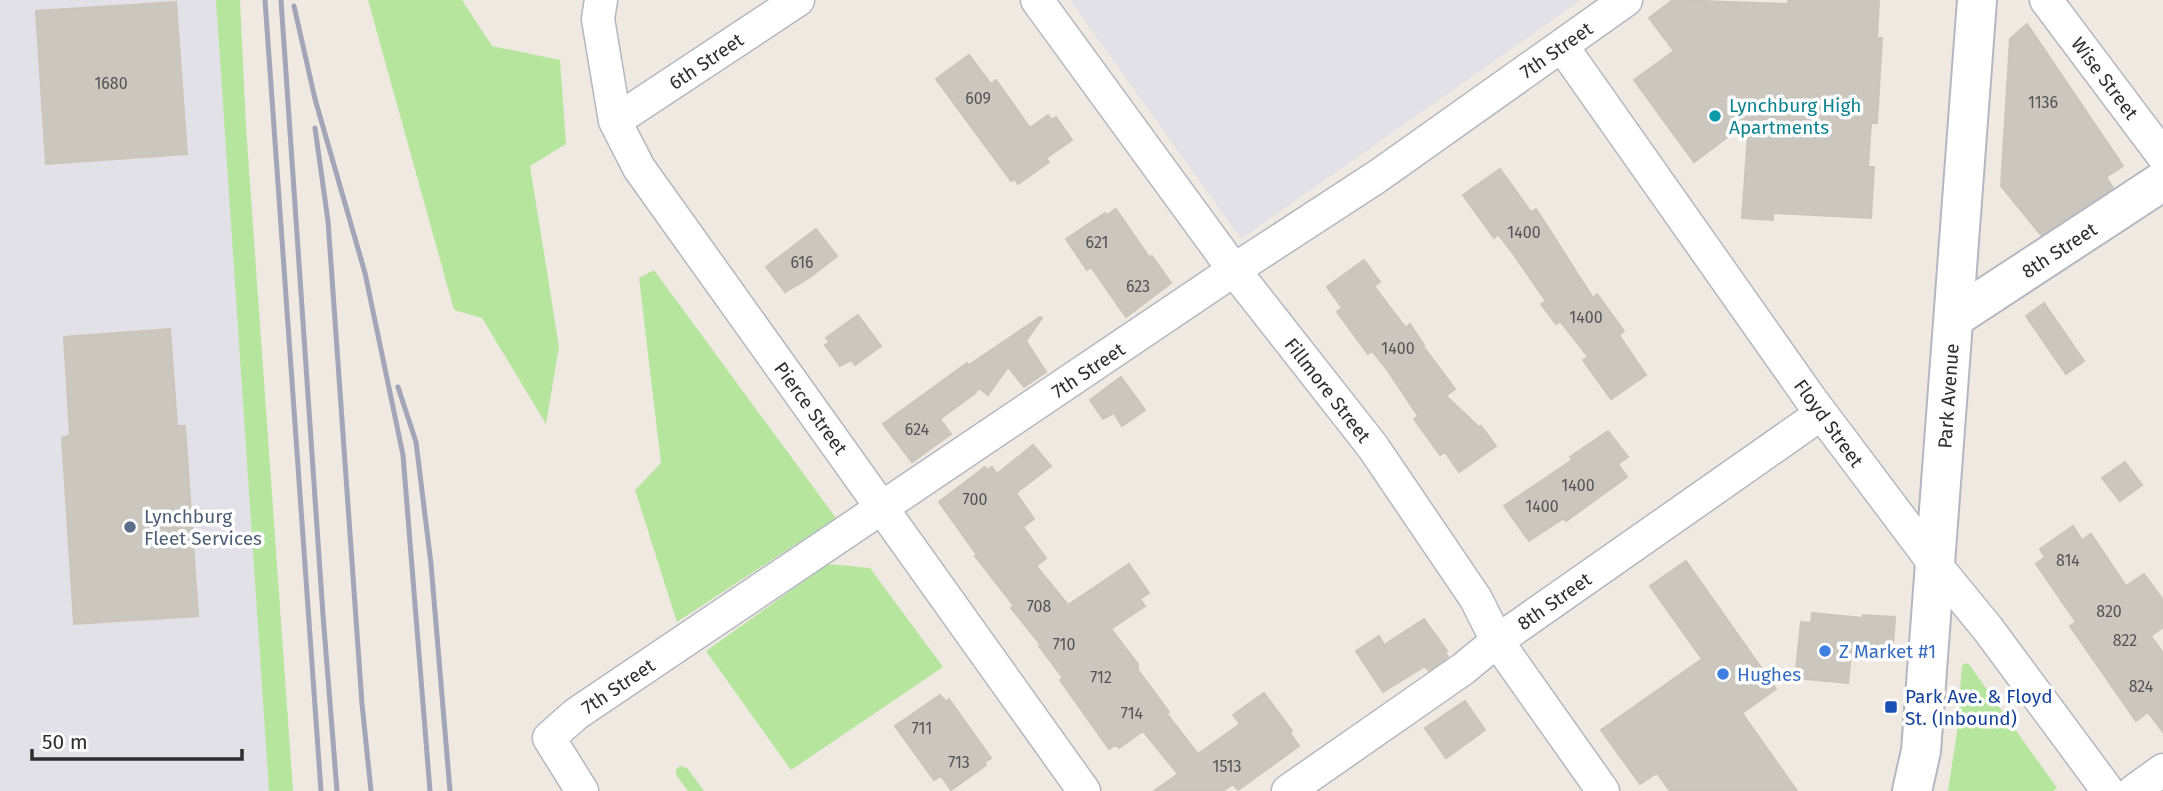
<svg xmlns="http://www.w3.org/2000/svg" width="2163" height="791" font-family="'Fira Sans',sans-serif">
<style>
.industrial{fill:#e3e1e8}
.green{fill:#b6e59e}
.building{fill:#cbc7bf;stroke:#cbc5ba;stroke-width:2}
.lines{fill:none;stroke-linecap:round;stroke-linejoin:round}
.street-casing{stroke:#b4b7c1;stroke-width:35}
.secondary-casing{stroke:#b4b7c1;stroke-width:42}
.street{stroke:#fff;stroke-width:32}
.secondary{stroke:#fff;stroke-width:38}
.rail{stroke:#a3a6b8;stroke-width:5}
.culture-dot{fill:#0f9aa8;stroke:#fff;stroke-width:2.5}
.service-dot{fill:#5c6f8a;stroke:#fff;stroke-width:2.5}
.shop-dot{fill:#3f7fe0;stroke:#fff;stroke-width:2.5}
.transit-dot{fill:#1a4fb4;stroke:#fff;stroke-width:2.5}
.labels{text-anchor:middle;stroke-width:7;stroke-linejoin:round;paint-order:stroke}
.number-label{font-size:16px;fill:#555452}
.street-label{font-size:19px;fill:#2e2e2e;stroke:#fff}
.culture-label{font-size:19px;fill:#0d838f;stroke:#fff;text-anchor:start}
.service-label{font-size:19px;fill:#4e5e75;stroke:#fff;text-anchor:start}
.shop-label{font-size:19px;fill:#366cbe;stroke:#fff;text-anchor:start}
.transit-label{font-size:19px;fill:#164399;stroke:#fff;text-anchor:start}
</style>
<rect width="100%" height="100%" fill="#efe9e1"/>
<path class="industrial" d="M0,0h216l53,791h-269z
M1070,0h511l-340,239z"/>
<path class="green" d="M216,0h24l6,127 47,664h-24z
M368,0h94l30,46 68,14 6,84 -36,22 29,181 -13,77 -64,-106 -28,-8z
M654,270l182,248 -159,104 -42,-132 26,-27 -22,-185z
M828,564l42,4 73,99 -152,103 -85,-119z
M1968,663l89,125 -4,3h-105l9,-59 5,-67z
M680,766l7,2 17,23h-16l-12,-16v-5z"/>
<path class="building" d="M1673,0l115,4v-4h91l-2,38h5l-5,85h-6l-3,44h6l-3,51 -98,-5v7l-31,-2 7,-97 -55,41 -60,-82 40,-29 -25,-33z
M176,2l11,152 -141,10 -10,-153z
M2027,24l96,142 -17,11 7,11 -72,47 -40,-49 9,-147z
M969,55l22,29 5,-4 34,48 18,-13 4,5 4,-3 16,23 -26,18 3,4 -31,22 -3,-5 -4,2 -75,-102z
M1500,169l31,43 5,-3 6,9 51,80 4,-4 27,37 -5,4 27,40 -35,24 -28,-39 5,-3 -28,-36 -4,3 -15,-20 5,-3 -32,-46 -16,-21 -4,4 -31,-43z
M1116,209l33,48 3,-1 19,27 -45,34 -35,-50 -4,3 -21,-31 39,-26 2,2z
M816,229l21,27 -28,22 -24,14 -19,-25z
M1364,260l16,22 -6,4 15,20 17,22 4,-4 14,21 -1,1 32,43 -9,7 33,31 2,-1 15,20 -37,26 -14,-20 -5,3 -26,-36 4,-3 -30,-45 -16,-20 -4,3 -31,-42 5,-4 -15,-21z
M2044,303l40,58 -18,13 -40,-58z
M858,315l23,31 -26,19 -4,-5 -11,6 -15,-21 5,-3 -4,-4z
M1040,317l2,1 -16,23 20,31 -22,15 -16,-20 -20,28 -9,-7 -5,6 -34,25 11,15 -39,28 -29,-38 84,-61 2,2z
M170,329l7,97h8l13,190 -124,8 -12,-186 8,-3 -6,-98z
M1121,377l24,33 -23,16 -8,-13 -11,6 -13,-19z
M1608,431l20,26 -10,7 9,13 -61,44 -2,-3 -35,23 -25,-35 68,-46 -2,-3z
M1033,445l18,21 -35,27 18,26 -11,8 23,31 -10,8 32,39 61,-41 20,29 -9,6 5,7 -34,23 27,35v6l31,42 -2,2 31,40 42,-30 -7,-9 31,-22 28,38 -2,2 9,13 -61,44 -5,-6 -10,7h-69l24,-17 -35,-43 -24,17 -3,-3 -7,4 -49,-69 3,-2 -24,-32 2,-1 -30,-37 3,-2 -39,-50 2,-1 -38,-53 46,-35 2,3 5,-3 5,7z
M2125,462l17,23 -22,16 -18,-23z
M2073,526l9,14 9,-6 35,52 18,-12 19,26v27l-12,9 12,17v79l-15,-20 -12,9 -66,-95 6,-4 -40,-58 9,-7 -5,-8z
M1686,561l90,128 -34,24 55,78h-127l-13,-18 -17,11 -39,-54 101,-71 -52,-73z
M1812,613l51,5v-3l32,2 -2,30 -41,-3 -4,39 -53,-5 6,-56 10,1z
M1424,619l23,32 -2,1 3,5 -19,14 -4,-5 -42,26 -27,-41 23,-15 5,9z
M940,695l6,7 3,-3 42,59 -7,5 2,2 -35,25 -10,-14 -7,4 -39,-54z
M1465,701l20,29 -39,28 -21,-30z"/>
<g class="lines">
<g class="street-casing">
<path id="street" d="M601,0l-3,19 17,102 24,47 445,623
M1037,0l197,270 139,177 103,152 21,42 106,150
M2046,0l117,156
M1562,46l250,355 122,162 54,66 120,162
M615,121l183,-121
M582,791l-33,-53 27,-24 658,-444 144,-94 248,-176
M1288,791l175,-122 34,-28 324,-227
M2134,791l29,-21"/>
</g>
<g class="secondary-casing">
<path id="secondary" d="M1954,318l209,-137
M1912,791l9,-40 56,-751"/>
</g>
<use href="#street" class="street"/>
<use href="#secondary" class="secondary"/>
<path class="rail" d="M265,0l56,791
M281,0l42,615 14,176
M294,6l21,93 50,174 38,182 27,336
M315,128l13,93 34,483 9,87
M398,387l18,55 15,122 19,227"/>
</g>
<circle class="culture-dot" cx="1715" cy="116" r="7"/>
<circle class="service-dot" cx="130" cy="527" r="7"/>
<g class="shop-dot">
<circle cx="1825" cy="651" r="7"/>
<circle cx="1723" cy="674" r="7"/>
</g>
<rect class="transit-dot" x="1884" y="700" width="14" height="14" rx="3.5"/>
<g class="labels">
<g class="number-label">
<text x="111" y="89">1680</text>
<text x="978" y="104">609</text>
<text x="2043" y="108">1136</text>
<text x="1524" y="238">1400</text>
<text x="1097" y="248">621</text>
<text x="802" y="268">616</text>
<text x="1138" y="292">623</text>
<text x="1586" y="323">1400</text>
<text x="1398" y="354">1400</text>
<text x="917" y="435">624</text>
<text x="1578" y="491">1400</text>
<text x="975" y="505">700</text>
<text x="1542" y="512">1400</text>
<text x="2068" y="566">814</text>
<text x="1039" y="612">708</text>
<text x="2109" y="617">820</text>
<text x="2125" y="646">822</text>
<text x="1064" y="650">710</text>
<text x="1101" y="683">712</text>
<text x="2141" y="692">824</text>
<text x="1132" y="719">714</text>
<text x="922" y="734">711</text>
<text x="959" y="768">713</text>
<text x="1227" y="772">1513</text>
</g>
<g class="street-label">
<text transform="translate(1556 50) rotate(-35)" y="7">7th Street</text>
<text transform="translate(706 61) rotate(-34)" y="7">6th Street</text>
<text transform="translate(2105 78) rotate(53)" y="7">Wise Street</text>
<text transform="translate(2059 250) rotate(-33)" y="7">8th Street</text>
<text transform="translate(1088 370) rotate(-34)" y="7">7th Street</text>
<text transform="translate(1328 390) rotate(52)" y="7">Fillmore Street</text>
<text transform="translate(1948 396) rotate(-86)" y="7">Park Avenue</text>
<text transform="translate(811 408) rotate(54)" y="7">Pierce Street</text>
<text transform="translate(1829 423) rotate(54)" y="7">Floyd Street</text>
<text transform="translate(1554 601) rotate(-35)" y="7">8th Street</text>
<text transform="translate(618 686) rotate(-34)" y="7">7th Street</text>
</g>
<g class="culture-label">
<text x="1729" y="112">Lynchburg High<tspan x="1729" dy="22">Apartments</tspan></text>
</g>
<g class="service-label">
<text x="144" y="523">Lynchburg<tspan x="144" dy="22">Fleet Services</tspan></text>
</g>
<g class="shop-label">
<text x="1839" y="658">Z Market #1</text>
<text x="1737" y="681">Hughes</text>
</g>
<g class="transit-label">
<text x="1905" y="703">Park Ave. &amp; Floyd<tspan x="1905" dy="22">St. (Inbound)</tspan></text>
</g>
</g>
<path d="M32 749v10h210v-10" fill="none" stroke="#2e2e2e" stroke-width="3.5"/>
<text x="42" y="749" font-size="21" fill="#2e2e2e" stroke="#ffffff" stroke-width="5" paint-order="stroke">50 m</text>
</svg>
